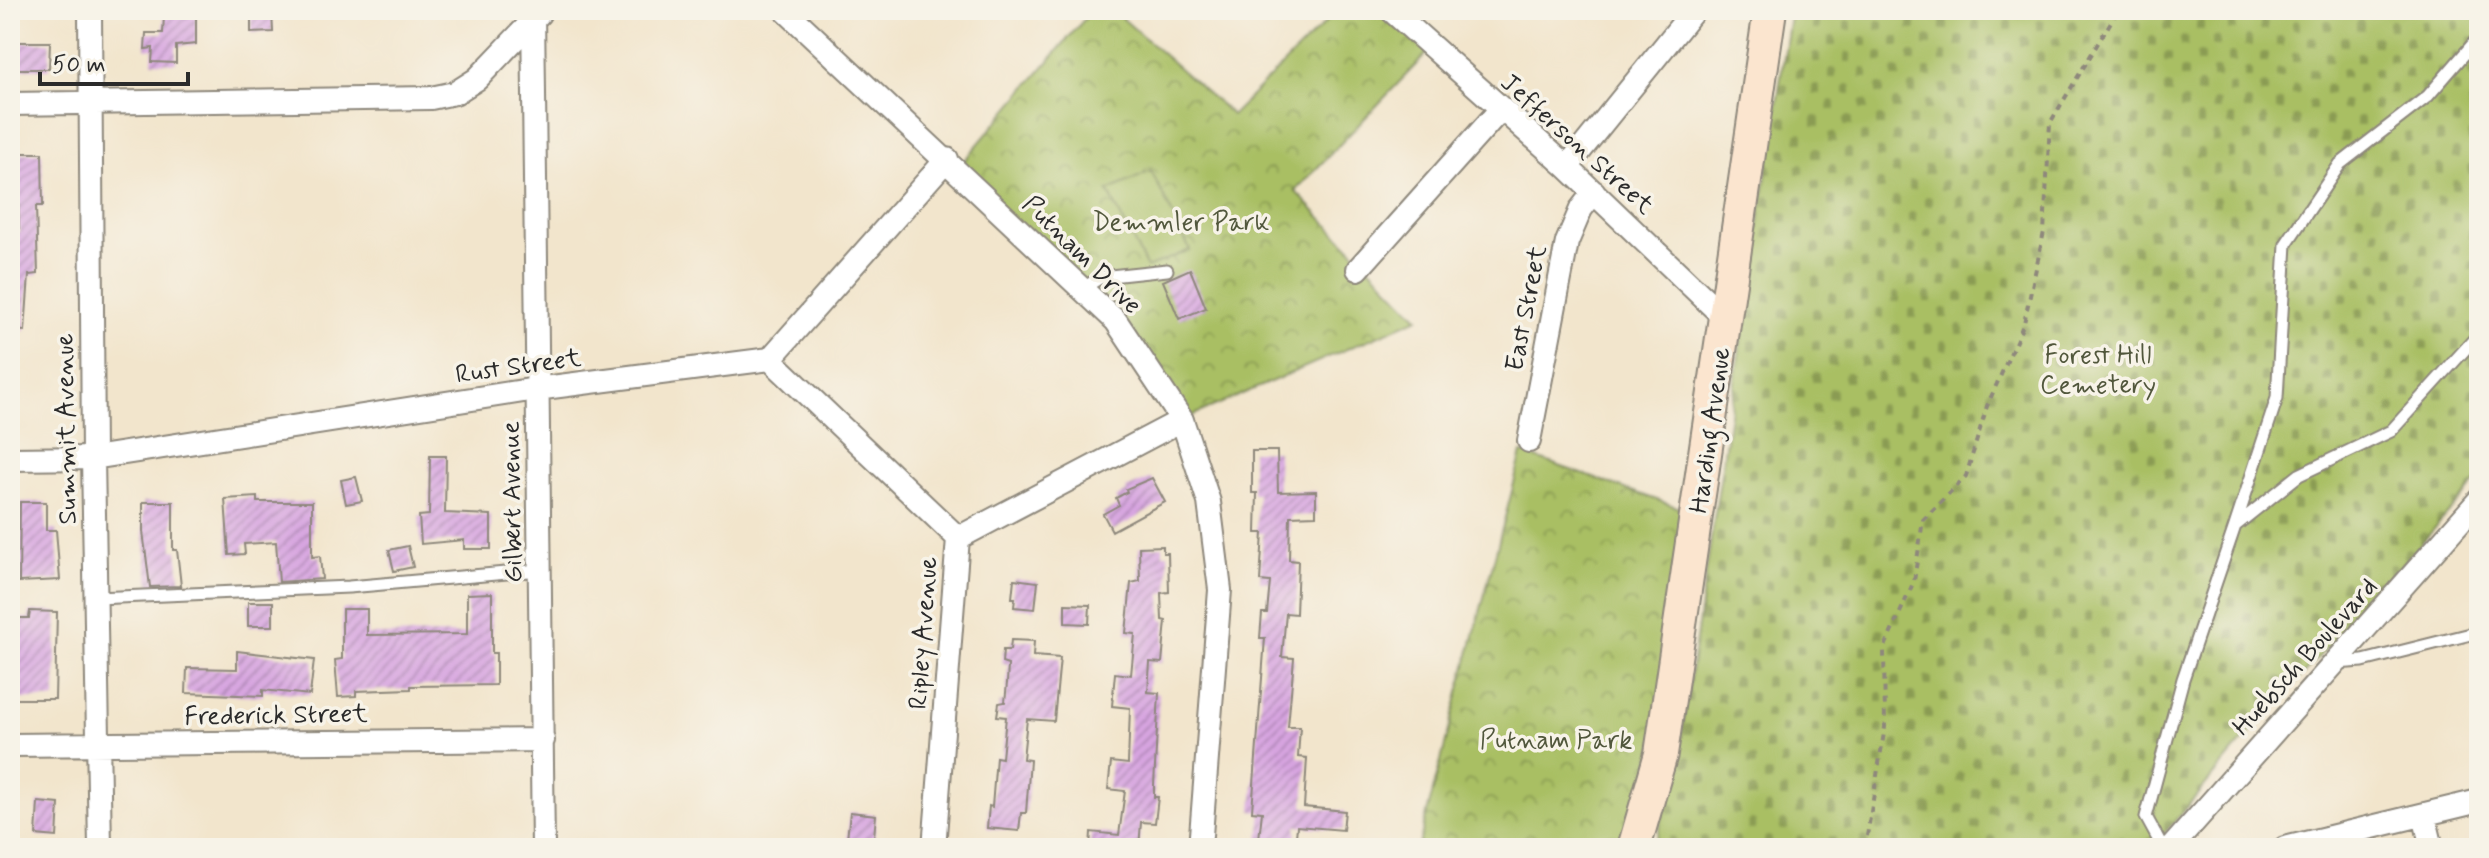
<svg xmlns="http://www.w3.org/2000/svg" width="2489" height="858" font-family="Mynerve,sans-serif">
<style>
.cemetery{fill:url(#cemetery-stones);stroke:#6a7547;stroke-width:2}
.park{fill:url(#park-crowns);stroke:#6a7547;stroke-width:2}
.pitch{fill:#a9bf63;stroke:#6a7547;stroke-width:2}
.building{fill:url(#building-hatch)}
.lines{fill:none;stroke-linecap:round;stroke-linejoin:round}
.service-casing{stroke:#8e887c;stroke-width:15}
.minor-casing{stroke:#8e887c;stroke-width:26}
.secondary-casing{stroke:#8e887c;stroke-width:36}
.path{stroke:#8e887c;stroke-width:4;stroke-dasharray:6 6;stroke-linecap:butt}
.service{stroke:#fff;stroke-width:11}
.minor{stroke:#fff;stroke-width:22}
.secondary{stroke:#fbe5cf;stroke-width:32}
.labels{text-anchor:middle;stroke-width:7;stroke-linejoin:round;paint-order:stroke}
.street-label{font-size:26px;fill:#2b2b2b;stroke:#f7f3e8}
.park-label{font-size:26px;fill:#51573c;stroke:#f7f3e8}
</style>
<defs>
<pattern id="cemetery-stones" width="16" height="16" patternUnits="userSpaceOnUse" patternTransform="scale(2)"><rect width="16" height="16" fill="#a9bf63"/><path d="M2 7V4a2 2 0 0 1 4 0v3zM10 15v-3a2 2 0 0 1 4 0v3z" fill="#8a9b52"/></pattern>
<pattern id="park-crowns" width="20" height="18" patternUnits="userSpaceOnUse" patternTransform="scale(2)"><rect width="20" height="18" fill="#a9bf63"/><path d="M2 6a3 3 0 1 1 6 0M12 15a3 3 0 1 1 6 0" fill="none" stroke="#8a9b52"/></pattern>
<pattern id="building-hatch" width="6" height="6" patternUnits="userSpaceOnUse" patternTransform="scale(2)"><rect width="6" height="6" fill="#d7a4e0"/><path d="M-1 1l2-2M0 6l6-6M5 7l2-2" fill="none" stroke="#af86b6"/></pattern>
</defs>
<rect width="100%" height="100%" fill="#f7f3e8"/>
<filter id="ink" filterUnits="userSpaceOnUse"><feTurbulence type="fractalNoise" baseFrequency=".0125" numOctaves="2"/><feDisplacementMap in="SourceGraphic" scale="16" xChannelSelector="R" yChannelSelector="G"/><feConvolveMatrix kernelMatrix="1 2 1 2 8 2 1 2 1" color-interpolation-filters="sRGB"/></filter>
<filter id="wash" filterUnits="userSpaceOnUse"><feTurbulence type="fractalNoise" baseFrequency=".006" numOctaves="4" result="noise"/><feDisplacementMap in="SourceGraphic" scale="32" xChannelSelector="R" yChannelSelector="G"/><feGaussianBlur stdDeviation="1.8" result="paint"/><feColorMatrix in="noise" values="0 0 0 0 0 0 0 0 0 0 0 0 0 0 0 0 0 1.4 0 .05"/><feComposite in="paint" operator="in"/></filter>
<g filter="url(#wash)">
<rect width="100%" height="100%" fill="#f2e5cc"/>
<path class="cemetery" d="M1791,10h688v469l-245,272 -82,97h-498l19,-69 8,-41z"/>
<path class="park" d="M1092,10h21l119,105 106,-105h53l41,38 -137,143 124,127 -237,102 -66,-99 -159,-152z
M1522,453l175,61 -63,334h-216z"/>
<path class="pitch" d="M1151,171l39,79 -43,18 -39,-77z"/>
<g id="blocks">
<path class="building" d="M251,12h21l1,20 -22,1z
M164,16h32v28l-20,2v17l-24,-1 1,-14 -8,1 1,-16h17z
M10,42h40l-1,27h-39z
M17,153h25l1,53h-7l2,68 -9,1 -4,56 -15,-1v-97h9z
M1190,269l16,39 -27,11 -16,-38z
M1252,451h25l1,41 38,-1v24l-26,1 -1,44 9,1 -2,53 -10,-1 -4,44 12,1 -6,69h12l-2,30 9,1 -3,49 41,4 -2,19 -46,-4 -2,22h-37l4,-36 -10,-1 13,-173h-5l2,-25h5l3,-31 -10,-1 3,-48h-7l1,-40h-5z
M430,456h16l-1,57 46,2v34h-27v-9l-43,4 -2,-28 10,-1z
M356,477l6,24 -16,3 -5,-24z
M1152,478l13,24 -53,29 -9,-17 16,-9 -3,-7 11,-6 -1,-3z
M257,497v5h55v55l8,-1 2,23 -43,3 -3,-40 -32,2 1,10 -16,1 -4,-56z
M20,502h26v28h10l4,50 -41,2z
M143,502h30v48h4l4,36 -31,1 -7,-56z
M408,546l5,21 -19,4 -5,-21z
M1163,546v7h5l1,39 -8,1 1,27 4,1 -4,42 -12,-1 -2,30 11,1 -5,92v12h4l-3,26 -14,-1 -2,26h-49l1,-16 28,3 6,-44 -17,-2 3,-27 17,2 2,-56 -18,-2 3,-33 16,2 4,-41 -9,-1 5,-50 9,-2 -1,-34z
M1014,579l24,3 -3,27 -21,-2 1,-9h-3z
M492,593v60h4v32l-85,1v3l-55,2v5l-18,1 -3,-37 7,-1v-50h25v26l100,-1v-40z
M248,602h25v24h-25z
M1065,604l25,1 -1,19 -24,-1z
M30,611l27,1 -2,87h-43v-33h4l1,-48h12z
M1011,640l23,1 -1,15 27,2 -6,63 -27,-2 -4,40 7,1 -4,53h-5l-2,18 -32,-3 2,-22 3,1 4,-50 6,1 4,-41 -9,-1 2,-13 6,-1 2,-19 1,-18 -6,-2 1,-13h7z
M237,651l77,9 -4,35 -47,-5v6l-77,-3 1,-25 50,1z
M38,802l21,2 -2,33 -21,-2z
M850,812l26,3 -3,33h-27z"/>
</g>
</g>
<g filter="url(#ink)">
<use href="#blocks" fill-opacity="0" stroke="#8e887c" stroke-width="2"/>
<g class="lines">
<g class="service-casing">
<path id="service" d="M1082,289l19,-12 66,-7
M2235,526l42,-128 9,-154 54,-80 88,-68 51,-59
M96,598l253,-11 191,-17
M2336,663l27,-2 116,-29
M2163,848l-17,-31 37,-138 52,-153 64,-51 92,-44 88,-97"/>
</g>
<g class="minor-casing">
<path id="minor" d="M90,10l3,448 7,390
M533,10l10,838
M785,10l331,311 66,99 27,82 11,88 -20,258
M1391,10l176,157 158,151
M10,104l421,-6 24,-5 22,-14 62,-65
M1567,167l127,-157
M1358,269l142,-159
M770,359l188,179 -24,310
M1529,441l38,-199 14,-33 13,-17
M10,459l83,-1 443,-69 234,-30 177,-200
M958,538l224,-118
M10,745l533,-5
M2424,815l8,33
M2171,848l308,-348
M2285,848l194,-47"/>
</g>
<g class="secondary-casing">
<path id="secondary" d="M1634,848l27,-94 109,-744"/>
</g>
<path class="path" d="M1865,848l20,-121 -1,-78 30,-68 9,-61 43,-44 21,-70 37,-83 20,-91 6,-109 68,-113"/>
<use href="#service" class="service"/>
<use href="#minor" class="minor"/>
<use href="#secondary" class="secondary"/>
</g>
</g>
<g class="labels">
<g class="street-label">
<text transform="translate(1578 143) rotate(42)" y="9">Jefferson Street</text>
<text transform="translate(1083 254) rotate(45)" y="9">Putnam Drive</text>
<text transform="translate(1525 308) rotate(-79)" y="9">East Street</text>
<text transform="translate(518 365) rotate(-8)" y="9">Rust Street</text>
<text transform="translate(65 429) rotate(-91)" y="9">Summit Avenue</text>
<text transform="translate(1709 430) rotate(-82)" y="9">Harding Avenue</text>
<text transform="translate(511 502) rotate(-91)" y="9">Gilbert Avenue</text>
<text transform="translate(922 633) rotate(-86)" y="9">Ripley Avenue</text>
<text transform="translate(2304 656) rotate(-48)" y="9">Huebsch Boulevard</text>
<text transform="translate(276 714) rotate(-1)" y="9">Frederick Street</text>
</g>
<g class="park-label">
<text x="1181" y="230">Demmler Park</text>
<text x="2098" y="363">Forest Hill<tspan x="2098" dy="30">Cemetery</tspan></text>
<text x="1556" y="748">Putnam Park</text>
</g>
</g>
<rect width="2489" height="858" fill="none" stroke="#f7f3e8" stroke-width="40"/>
<path d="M40 72v12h148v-12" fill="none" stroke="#2b2b2b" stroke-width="4"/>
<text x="52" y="72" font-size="24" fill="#2b2b2b" stroke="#f7f3e8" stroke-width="6" paint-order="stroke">50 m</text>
</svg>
